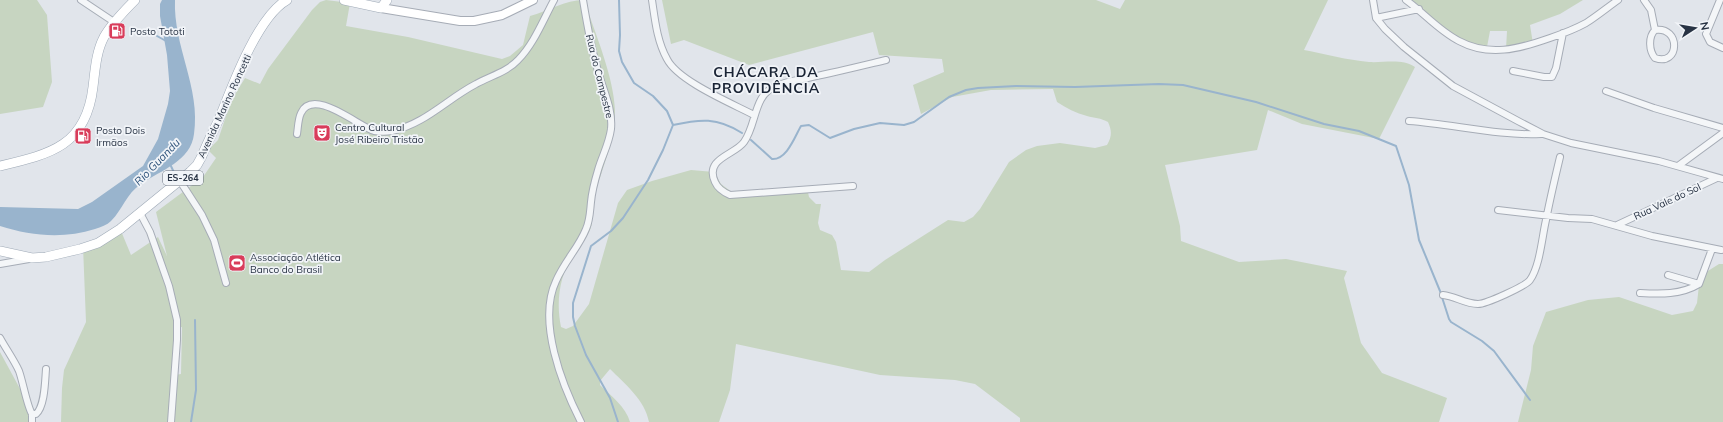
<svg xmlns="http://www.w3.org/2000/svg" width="1723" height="422" font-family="Mulish,sans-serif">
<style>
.green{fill:#c7d5c1;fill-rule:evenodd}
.water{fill:#99b4cd}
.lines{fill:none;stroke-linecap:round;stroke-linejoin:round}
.stream{stroke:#99b4cd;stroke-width:2}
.street-casing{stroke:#a6acb6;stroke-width:8}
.secondary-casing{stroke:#a6acb6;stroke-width:10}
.primary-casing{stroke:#9faab7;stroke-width:10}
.street{stroke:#f4f6f8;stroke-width:6}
.secondary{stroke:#fff;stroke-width:8}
.primary{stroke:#fff;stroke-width:9}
.labels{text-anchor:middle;stroke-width:3.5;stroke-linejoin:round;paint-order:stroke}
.shield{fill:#f1f4f8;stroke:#646d7a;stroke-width:1}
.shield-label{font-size:9px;font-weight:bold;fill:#283344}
.poi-label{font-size:10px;fill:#283344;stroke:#f1f4f8;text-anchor:start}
.street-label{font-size:10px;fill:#283344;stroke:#f1f4f8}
.water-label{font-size:11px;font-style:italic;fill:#2e537b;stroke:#f1f4f8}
.district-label{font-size:14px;font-weight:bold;letter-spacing:1px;fill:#1a2435;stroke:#f1f4f8}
</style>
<rect width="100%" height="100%" fill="#e1e5eb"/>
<path class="green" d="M0,0h37l10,15 5,67 -9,25 -43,7z
M326,0l24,3 -4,23 62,11 94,22 8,-3 13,-11 7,-29c18,-5 35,-16 54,-16 11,33 30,77 31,111 0,27 -12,56 -20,82 -1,4 -3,8 -3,12 -1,9 2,18 -3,27 -2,5 -8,9 -11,14 -17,24 -23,52 -17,81l5,2 7,-3 16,-22 29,-101 9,-13 25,-9 39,-11 23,2 7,12 12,9 74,-5 2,9 7,7h5l-3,19 2,7 12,5 4,7 5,28 28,2 16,-12 63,-40 16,2 9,-5 7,-8 29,-47 17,-12 11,-4 23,-3 35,5 12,-3c5,-9 5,-14 1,-23 -7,-4 -14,-4 -21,-6 -11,-3 -21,-8 -30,-14l-4,-13 -62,1 -39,7 -31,17 -8,-29 31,-13 -2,-13 -63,-4 -6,-23 -124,33 -65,-25 -13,4 -9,-44h434l24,9 5,-9h203l-24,50c21,4 43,10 65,12 15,1 33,-4 46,5l-36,72 -77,-15 -34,-14 -11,40 -92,15 15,61 1,15 58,21 47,-3 61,12 -3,7 17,65 21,30 65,25 -8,24h-419v-4l-45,-34 -20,-4 -75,-5 -144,-31 -6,46 -11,32h-70c-4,-22 -24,-38 -39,-53l-10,12v4c11,11 26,22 30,37h-569l1,-34 2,-18 22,-48 -3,-76 38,-15 10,24 27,-18 9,19 -11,-44 47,-35 13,-19 -8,-8 10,-10 13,-39 14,-23 15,6 8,-15 44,-59 8,-8zM182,327l-1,47 -6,1 4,-47z
M1412,0h171l-23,14 -30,11 3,19 -27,5 1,-18h-17l-3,16c-29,-2 -53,-29 -75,-47z
M1719,264h4v158h-205l13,-52 2,-24 13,-34 42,-12 31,-3 53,18 21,-4 4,-8 3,-27z
M0,352l31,57 1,13h-32z"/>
<path class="water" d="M162,0h13c-2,46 26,88 19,134 -3,27 -33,36 -53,50 -15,10 -18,25 -30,37 -4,4 -10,6 -16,8 -31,10 -64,7 -95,-3v-19l78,2 14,-7 51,-36 15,-27 10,-35 2,-13 -3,-36 -7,-39v-12z"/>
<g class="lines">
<path class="stream" d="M157,36l9,5
M673,125c27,-6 44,-8 69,8
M751,140l21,19c15,1 23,-23 29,-33l8,-1 21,13 24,-9 26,-6 24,2 10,-3 35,-25 17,-7 12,-2 38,-2 59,1 84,-3 24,1 73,17 68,22 35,7 37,15 13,39 10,55 21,51 9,28 2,3 31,19 12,10 36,49
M170,164l7,15
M191,422l5,-32 -1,-70
M618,422l-8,-24 -24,-43 -11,-29 -2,-9v-14l18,-57 20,-15 12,-13 25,-38 15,-30 10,-25 -6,-14 -14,-15 -19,-13 -12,-21 -3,-11 1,-16 -1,-35"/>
<g class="street-casing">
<path id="street" d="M81,0l33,22
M652,0c3,20 5,41 15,59 11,22 64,44 87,56
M1373,0l3,18 9,11 19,18 49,39 65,35 25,13 28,9 88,18 64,18
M1406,0c18,13 33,31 53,41 30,16 60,8 91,-3 12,-4 25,-9 36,-15 11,-7 22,-16 32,-23
M1644,0l7,10 4,20
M1720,0l-14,34 4,8 13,6
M1376,18l43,-9
M1655,30c26,-4 25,37 0,28 -6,-7 -7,-21 0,-28z
M1513,71l31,6h8l4,-9 7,-35
M1606,91l48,17 69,20
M1409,121c44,3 88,15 132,13
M297,134c1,-6 1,-15 4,-21 12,-26 57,13 73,18 6,1 12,1 18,0 33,-7 55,-32 84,-47 14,-8 31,-12 42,-24 16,-16 25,-40 36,-60
M1678,166l45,-33
M180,181l22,34 12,25 12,43
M853,186l-123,9c-7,-3 -12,-6 -15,-13 -11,-24 20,-27 29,-40 13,-18 9,-47 32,-56 11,-5 24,-6 36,-9 25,-5 49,-11 74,-17
M1498,210l70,8 24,1 60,17 69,14
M140,213l10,19 19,54 8,34v20l-6,82
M1617,225l100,-47
M0,264l29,-5
M1668,275l31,9
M1640,293c20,1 41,2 59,-9l13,-35
M1443,295c12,1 22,9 35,9 8,0 48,-18 52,-24 10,-14 12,-43 16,-60 4,-21 9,-42 14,-63
M0,338c6,11 14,22 19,33 4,11 8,35 13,43h4c9,-8 9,-33 10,-45
M32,422v-8
M581,422c-19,-37 -44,-101 -25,-141 8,-19 23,-34 30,-52 4,-9 4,-18 5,-27 1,-11 4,-22 7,-32 4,-14 11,-26 13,-41 2,-20 -8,-39 -13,-58 -7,-23 -11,-47 -15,-71"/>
</g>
<g class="secondary-casing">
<path id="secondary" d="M381,8l79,13h14l28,-6 31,-15"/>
</g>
<g class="primary-casing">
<path id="primary" d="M344,0l37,8 6,-8
M0,166c51,-12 86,-20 93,-79 2,-16 3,-35 11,-50 8,-14 20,-26 31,-37
M0,251l32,7 14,-1 34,-8 18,-6 22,-14 70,-57 7,-7 5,-9c5,-13 12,-26 18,-39 12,-31 38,-101 67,-117"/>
</g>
<use href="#street" class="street"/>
<use href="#secondary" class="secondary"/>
<use href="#primary" class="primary"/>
</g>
<defs>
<g id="fuel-square" transform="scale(0.9)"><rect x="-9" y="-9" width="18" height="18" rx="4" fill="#d93c5a" stroke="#f1f4f8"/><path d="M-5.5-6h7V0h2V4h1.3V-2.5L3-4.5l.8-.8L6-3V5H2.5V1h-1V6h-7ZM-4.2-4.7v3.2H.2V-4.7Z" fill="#fff"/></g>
<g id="theatre-square" transform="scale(0.9)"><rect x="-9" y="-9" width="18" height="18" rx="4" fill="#d93c5a" stroke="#f1f4f8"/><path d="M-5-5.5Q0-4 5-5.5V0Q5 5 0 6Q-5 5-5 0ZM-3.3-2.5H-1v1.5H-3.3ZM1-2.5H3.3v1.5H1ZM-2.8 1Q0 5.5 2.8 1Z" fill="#fff"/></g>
<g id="stadium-square" transform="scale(0.9)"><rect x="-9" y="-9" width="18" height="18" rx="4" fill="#d93c5a" stroke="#f1f4f8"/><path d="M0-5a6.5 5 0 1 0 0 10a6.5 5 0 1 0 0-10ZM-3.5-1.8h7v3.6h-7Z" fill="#fff"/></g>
</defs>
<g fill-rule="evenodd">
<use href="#fuel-square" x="117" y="31"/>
<use href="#theatre-square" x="322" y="133"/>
<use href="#fuel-square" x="83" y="136"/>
<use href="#stadium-square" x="237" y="263"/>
</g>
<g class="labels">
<rect class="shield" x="163" y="171" width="40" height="14" rx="3"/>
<g class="shield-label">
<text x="183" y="181">ES-264</text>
</g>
<g class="poi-label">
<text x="130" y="35">Posto Tototi</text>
<text x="335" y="131">Centro Cultural<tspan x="335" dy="12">José Ribeiro Tristão</tspan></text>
<text x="96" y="134">Posto Dois<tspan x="96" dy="12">Irmãos</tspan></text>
<text x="250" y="261">Associação Atlética<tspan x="250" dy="12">Banco do Brasil</tspan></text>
</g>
<g class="street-label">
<text transform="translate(600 76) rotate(76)" y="4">Rua do Campestre</text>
<text transform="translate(224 106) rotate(-65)" y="4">Avenida Marino Roncetti</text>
<text transform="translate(1667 201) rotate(-25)" y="4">Rua Vale do Sol</text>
</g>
<g class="water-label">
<text transform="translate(157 162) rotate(-46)" y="4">Rio Guandu</text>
</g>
<g class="district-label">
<text x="766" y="77">CHÁCARA DA<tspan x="766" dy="16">PROVIDÊNCIA</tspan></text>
</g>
</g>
<g transform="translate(1695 28) rotate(78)" stroke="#f1f4f8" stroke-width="3" paint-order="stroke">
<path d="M0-3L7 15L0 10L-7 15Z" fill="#283344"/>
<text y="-6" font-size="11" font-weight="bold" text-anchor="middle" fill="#283344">N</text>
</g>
</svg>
